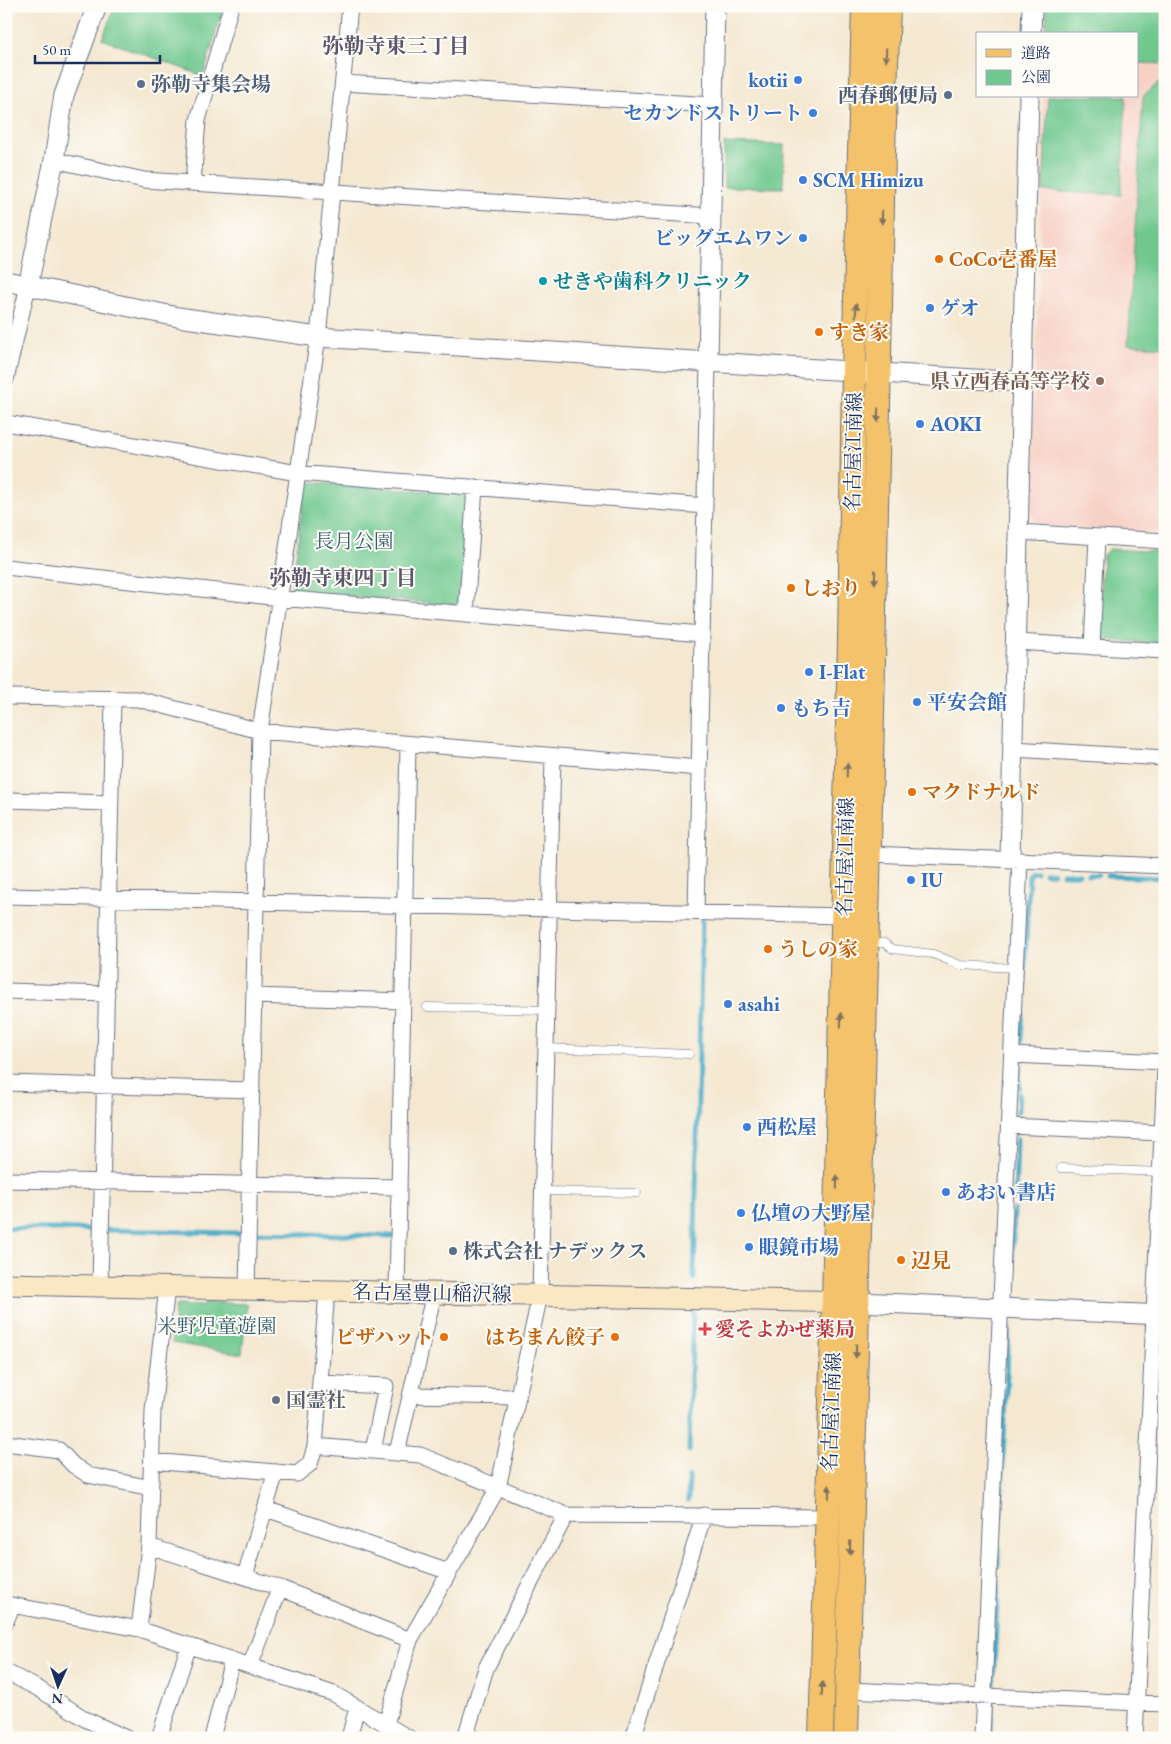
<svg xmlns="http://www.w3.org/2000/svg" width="1171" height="1744" font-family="'EB Garamond','Noto Serif JP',serif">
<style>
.built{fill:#f7d1c6}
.green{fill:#6fc88e;stroke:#457c76}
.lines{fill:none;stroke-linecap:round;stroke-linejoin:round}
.stream{stroke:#46aac6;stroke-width:5}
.service-casing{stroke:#677086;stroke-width:9}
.minor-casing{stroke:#677086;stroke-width:17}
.tertiary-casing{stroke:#677086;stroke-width:21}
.secondary-casing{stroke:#677086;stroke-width:23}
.primary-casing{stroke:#677086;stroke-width:26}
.service{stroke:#fff;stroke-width:8}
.minor{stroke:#fff;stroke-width:15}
.tertiary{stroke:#fff;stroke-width:19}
.secondary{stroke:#fae7c3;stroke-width:21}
.primary{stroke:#f3c26a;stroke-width:24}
.oneway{fill:#7c7163}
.shop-dot{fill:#3f7fe0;stroke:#fdfcf7;stroke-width:2}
.service-dot{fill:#5c6f8a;stroke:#fdfcf7;stroke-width:2}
.food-dot{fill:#e8710a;stroke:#fdfcf7;stroke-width:2}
.culture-dot{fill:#0f9aa8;stroke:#fdfcf7;stroke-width:2}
.education-dot{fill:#8d6e63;stroke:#fdfcf7;stroke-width:2}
.health-dot{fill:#e0444e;stroke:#fdfcf7;stroke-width:2}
.worship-dot{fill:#6b7280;stroke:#fdfcf7;stroke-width:2}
.labels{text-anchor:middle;stroke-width:4;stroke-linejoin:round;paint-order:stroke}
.shop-label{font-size:20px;font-weight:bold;fill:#366cbe;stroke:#fdfcf7;text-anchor:start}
.service-label{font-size:20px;font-weight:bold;fill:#4e5e75;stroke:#fdfcf7;text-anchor:start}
.food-label{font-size:20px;font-weight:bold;fill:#c56008;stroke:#fdfcf7;text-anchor:start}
.culture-label{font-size:20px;font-weight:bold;fill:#0d838f;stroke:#fdfcf7;text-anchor:start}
.education-label{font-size:20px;font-weight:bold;fill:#785e54;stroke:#fdfcf7;text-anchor:end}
.street-label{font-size:20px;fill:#1b2f5e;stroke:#fdfcf7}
.park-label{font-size:20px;fill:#345d6c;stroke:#fdfcf7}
.health-label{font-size:20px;font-weight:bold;fill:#be3a42;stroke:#fdfcf7;text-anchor:start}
.worship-label{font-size:20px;font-weight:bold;fill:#5b616d;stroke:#fdfcf7;text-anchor:start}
.neighbourhood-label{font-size:21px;font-weight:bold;fill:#5b566c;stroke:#fdfcf7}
</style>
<rect width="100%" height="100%" fill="#fdfcf7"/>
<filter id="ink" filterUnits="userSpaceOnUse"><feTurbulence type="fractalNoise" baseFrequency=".02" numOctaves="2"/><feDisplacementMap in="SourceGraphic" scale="10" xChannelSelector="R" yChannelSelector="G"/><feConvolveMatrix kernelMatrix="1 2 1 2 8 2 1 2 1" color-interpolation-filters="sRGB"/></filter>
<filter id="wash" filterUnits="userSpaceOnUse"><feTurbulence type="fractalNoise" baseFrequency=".0096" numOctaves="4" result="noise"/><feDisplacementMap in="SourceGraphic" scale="20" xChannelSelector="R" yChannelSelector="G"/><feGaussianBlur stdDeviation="1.12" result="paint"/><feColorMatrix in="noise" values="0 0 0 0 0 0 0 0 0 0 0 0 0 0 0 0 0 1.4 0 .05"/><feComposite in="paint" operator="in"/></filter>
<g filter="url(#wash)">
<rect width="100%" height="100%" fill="#f4e8d1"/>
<path class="built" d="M1044,6h121v527l-125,-7 -10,-13 10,-264 3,-153h94v-62h-93z"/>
<path class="green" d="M115,6h109l-21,70 -101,-37z
M1047,6h118v58l-28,-1v-29h-91z
M1165,78v269l-37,-2 15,-249z
M1048,96h78l-5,99 -78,-4z
M724,143l60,2 -1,43 -59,-1z
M306,482l158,12 5,6 -7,100 -6,5 -165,-13z
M1109,549l56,3v92l-60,-4 -6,-7 4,-78z
M205,1302l42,2 -5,50 -70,-11 3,-36 2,-2 27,1z"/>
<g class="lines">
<path class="stream" d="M1045,873h8
M1063,874h16
M1088,875h11
M1108,876l57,2
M1021,1042l8,-166 3,-4h4
M1019,1088l1,-27
M1018,1112l1,-18
M1015,1199l2,-60
M6,1228l91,2
M107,1230l133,3
M258,1233l134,3
M694,1279l8,-360
M1011,1285l3,-75
M689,1451l4,-141
M1002,1481l7,-152
M688,1500l1,-23
M1000,1531l2,-44
M998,1566l1,-18
M993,1688l5,-106
M991,1738l1,-34"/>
</g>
</g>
<g filter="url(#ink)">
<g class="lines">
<g class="service-casing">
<path id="service" d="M868,943h16l9,6 40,5 27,11 55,3
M427,1007l120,3
M546,1048l143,6
M1061,1168l100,4
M543,1191l94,2"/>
</g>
<g class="minor-casing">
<path id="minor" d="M343,83l370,22
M54,160l90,20 567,36
M193,183l5,-63 33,-114
M6,379l22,-93
M6,423l292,50 407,33
M1018,532l147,9
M6,567l274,31 422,36
M466,614l9,-127
M1016,642l149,9
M1092,647l5,-110
M6,697l132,2 122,32 439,37
M1013,749l152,9
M6,800l104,3
M869,854l296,12
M6,896l837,20
M696,912l12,-549
M6,991l101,3
M254,996l149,5
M1012,1055l153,7
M6,1083l246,7
M1009,1126l153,7
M6,1180l393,7
M100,1286l13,-587
M247,1289l13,-558 58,-394 32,-331
M327,1291l-12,155 105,9 146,60 262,2
M397,1292l11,-548
M320,1383l66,3 -13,65
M411,1395l107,2
M6,1443l53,7 14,15 15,10 63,13
M397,1453l37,-160
M152,1461l145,13 13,-10 5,-18
M266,1509l183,63
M149,1546l131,42 130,52
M245,1576l31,-104
M6,1604l133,25 195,65 75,44
M6,1621l6,-14
M139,1629l10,-83 4,-136 14,-123
M250,1666l30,-78
M6,1672l33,17 46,30 41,19
M847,1690l318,14
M386,1724l24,-84 88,-152 42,-193 13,-539
M159,1738l30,-93
M212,1738l20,-78
M349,1738l8,-31
M465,1738l21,-70 80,-153
M633,1738l71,-223
M982,1738l38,-878
M1135,1738l30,-671"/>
</g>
<g class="tertiary-casing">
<path id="tertiary" d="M1031,34l1,-28
M6,281l172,36 140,20 704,45
M28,286l26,-126 10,-65 33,-89
M708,363l7,-357
M1010,859l19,-763
M857,1302l308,13"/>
</g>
<g class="secondary-casing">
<path id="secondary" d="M6,1284l846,18"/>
</g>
<g class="primary-casing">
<path id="primary" d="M821,1738l13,-437 16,-660 4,-269 10,-366
M846,1738l25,-973 12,-614 5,-145"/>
</g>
<use href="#service" class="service"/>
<use href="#minor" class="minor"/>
<use href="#tertiary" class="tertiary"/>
<use href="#secondary" class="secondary"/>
<use href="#primary" class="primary"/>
</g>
<defs><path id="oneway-solid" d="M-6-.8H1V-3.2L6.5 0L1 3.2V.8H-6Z" transform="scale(1.25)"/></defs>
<g class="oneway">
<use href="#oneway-solid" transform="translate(886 55) rotate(92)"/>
<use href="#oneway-solid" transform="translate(882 217) rotate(91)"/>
<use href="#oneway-solid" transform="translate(856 310) rotate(-88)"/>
<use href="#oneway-solid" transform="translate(878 415) rotate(91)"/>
<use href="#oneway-solid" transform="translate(875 577) rotate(91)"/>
<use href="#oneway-solid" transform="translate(847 770) rotate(-88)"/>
<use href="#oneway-solid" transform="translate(841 1020) rotate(-89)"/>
<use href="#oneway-solid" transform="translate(837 1182) rotate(-89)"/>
<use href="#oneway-solid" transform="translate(856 1351) rotate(92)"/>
<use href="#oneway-solid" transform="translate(829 1492) rotate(-88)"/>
<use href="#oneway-solid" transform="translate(850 1548) rotate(92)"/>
<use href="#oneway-solid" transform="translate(822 1689) rotate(-88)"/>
</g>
</g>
<g class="shop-dot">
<circle cx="798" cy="80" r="5"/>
<circle cx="813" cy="113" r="5"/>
<circle cx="803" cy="180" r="5"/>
<circle cx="803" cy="238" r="5"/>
<circle cx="930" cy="308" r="5"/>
<circle cx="920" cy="424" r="5"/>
<circle cx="809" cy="672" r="5"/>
<circle cx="917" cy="702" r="5"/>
<circle cx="781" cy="708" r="5"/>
<circle cx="911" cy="880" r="5"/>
<circle cx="728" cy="1004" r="5"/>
<circle cx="747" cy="1127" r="5"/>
<circle cx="946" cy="1192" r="5"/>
<circle cx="741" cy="1213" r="5"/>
<circle cx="749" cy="1247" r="5"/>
</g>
<g class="service-dot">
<circle cx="141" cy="84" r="5"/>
<circle cx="948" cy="95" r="5"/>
<circle cx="453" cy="1251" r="5"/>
</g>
<g class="food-dot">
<circle cx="939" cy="259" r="5"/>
<circle cx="819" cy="332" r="5"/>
<circle cx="791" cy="588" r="5"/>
<circle cx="912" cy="792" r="5"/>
<circle cx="768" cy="949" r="5"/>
<circle cx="901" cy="1260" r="5"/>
<circle cx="444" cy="1337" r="5"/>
<circle cx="615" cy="1337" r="5"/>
</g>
<circle class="culture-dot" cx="543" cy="281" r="5"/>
<circle class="education-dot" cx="1100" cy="381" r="5"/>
<path class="health-dot" d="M702.5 1321.5h5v5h5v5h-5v5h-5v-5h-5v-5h5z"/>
<circle class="worship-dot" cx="276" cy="1400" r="5"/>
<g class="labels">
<g class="shop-label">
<text x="788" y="87" text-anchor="end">kotii</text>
<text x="803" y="120" text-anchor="end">セカンドストリート</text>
<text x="813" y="187">SCM Himizu</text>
<text x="793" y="245" text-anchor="end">ビッグエムワン</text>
<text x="940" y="315">ゲオ</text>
<text x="930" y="431">AOKI</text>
<text x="819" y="679">I-Flat</text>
<text x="927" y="709">平安会館</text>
<text x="791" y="715">もち吉</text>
<text x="921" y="887">IU</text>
<text x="738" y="1011">asahi</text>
<text x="757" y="1134">西松屋</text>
<text x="956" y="1199">あおい書店</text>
<text x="751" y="1220">仏壇の大野屋</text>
<text x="759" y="1254">眼鏡市場</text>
</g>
<g class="service-label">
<text x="151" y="91">弥勒寺集会場</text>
<text x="938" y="102" text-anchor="end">西春郵便局</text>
<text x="463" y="1258">株式会社 ナデックス</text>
</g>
<g class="food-label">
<text x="949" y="266">CoCo壱番屋</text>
<text x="829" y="339">すき家</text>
<text x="801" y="595">しおり</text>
<text x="922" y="799">マクドナルド</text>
<text x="778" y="956">うしの家</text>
<text x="911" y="1267">辺見</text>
<text x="434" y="1344" text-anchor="end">ピザハット</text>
<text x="605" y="1344" text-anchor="end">はちまん餃子</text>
</g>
<g class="culture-label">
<text x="553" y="288">せきや歯科クリニック</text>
</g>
<g class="education-label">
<text x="1090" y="388">県立西春高等学校</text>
</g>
<g class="street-label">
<text transform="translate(853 452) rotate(-89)" y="7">名古屋江南線</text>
<text transform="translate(845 857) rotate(-89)" y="7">名古屋江南線</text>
<text transform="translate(432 1293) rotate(1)" y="7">名古屋豊山稲沢線</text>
<text transform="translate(831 1412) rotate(-88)" y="7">名古屋江南線</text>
</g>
<g class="park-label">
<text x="354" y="548">長月公園</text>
<text x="217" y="1333">米野児童遊園</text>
</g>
<g class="health-label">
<text x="715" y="1336">愛そよかぜ薬局</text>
</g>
<g class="worship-label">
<text x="286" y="1407">国霊社</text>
</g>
<g class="neighbourhood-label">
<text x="396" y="53">弥勒寺東三丁目</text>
<text x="343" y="585">弥勒寺東四丁目</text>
</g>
</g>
<rect width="1171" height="1744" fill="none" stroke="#fdfcf7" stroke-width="25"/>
<rect x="976" y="32" width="162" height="65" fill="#fdfcf7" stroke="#a3aaba"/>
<rect x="986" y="49" width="25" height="8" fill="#f3c26a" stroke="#a3aaba"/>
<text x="1021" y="58" font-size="15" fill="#1b2f5e">道路</text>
<rect x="986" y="70" width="25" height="15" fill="#6fc88e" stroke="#a3aaba"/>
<text x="1021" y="82" font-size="15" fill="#1b2f5e">公園</text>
<g transform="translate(58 1686) rotate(183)" stroke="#fdfcf7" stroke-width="4" paint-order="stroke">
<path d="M0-4L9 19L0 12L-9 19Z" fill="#1b2f5e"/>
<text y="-8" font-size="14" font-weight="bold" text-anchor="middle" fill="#1b2f5e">N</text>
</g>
<path d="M35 55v8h125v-8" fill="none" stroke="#1b2f5e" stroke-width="2.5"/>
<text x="42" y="55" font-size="15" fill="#1b2f5e" stroke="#fdfcf7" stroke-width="4" paint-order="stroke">50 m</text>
</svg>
